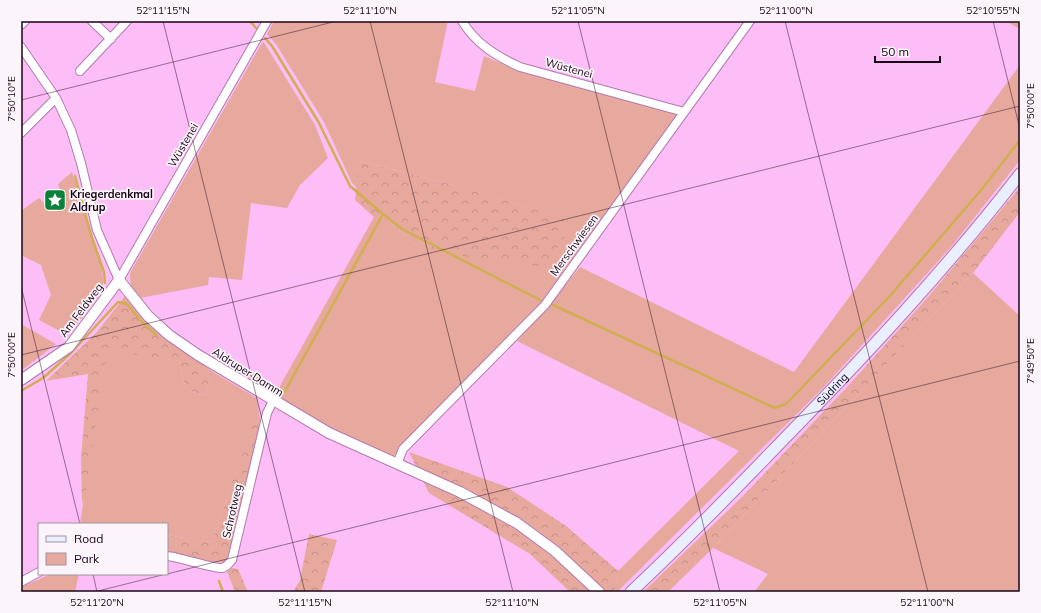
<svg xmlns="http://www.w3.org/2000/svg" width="1041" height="613" font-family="Mulish,sans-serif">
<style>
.green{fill:#e7a99e}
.forest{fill:url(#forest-crowns)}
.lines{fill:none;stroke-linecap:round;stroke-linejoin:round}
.stream{stroke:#d0ae51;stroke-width:2.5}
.minor-casing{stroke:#b479af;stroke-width:10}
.tertiary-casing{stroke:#b479af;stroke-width:12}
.secondary-casing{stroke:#b479af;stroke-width:13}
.minor{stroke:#fff;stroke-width:8}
.tertiary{stroke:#fff;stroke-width:10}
.secondary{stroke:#e9effe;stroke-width:11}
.ticks{fill:none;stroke:#180417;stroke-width:1;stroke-opacity:0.45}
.labels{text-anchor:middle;stroke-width:3.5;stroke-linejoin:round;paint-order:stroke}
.street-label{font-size:11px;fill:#180417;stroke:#fbf4fa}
.poi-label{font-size:11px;font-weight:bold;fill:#180417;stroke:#fbf4fa;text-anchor:start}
.neatline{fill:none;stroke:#180417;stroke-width:1.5}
.ticks-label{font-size:10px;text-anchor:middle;fill:#180417}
</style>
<defs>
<pattern id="forest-crowns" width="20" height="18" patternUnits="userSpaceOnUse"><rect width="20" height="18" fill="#e7a99e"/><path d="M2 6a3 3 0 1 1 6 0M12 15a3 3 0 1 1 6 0" fill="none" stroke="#c59087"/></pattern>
</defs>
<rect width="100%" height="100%" fill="#fdbdf7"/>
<path class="green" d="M274,21h174l-13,61 40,9 9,-35 31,13 163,45 -140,192 -137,140 -7,10 -63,-28 -56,-33 99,-178 11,1 37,33 150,-28c-69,-26 -141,-44 -213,-62l-1,28 -6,-6 -28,-61 -48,-78 -9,-10z
M1005,21h15v8z
M263,41l52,84 13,33 -28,27 -13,23 -36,-5 -9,77 -33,-3 -1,8 -68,13 -9,-10 -1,-15z
M1020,65v95l-69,87 -128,141 -206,204h-2l3,-21 121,-120 -222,-110 28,-30 35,-44 214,105z
M72,172c6,18 35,101 31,113 -8,19 -23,35 -36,50l-28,-15 12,-25 -10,-30 -20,-10v-44l18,-13 11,10 13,-8 -5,-16z
M973,273l47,43v276h-266l14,-18 -55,-26z
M21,324l35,20 -35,27z
M112,350l67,11 7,28 18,7 9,-24 44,26 3,21 -5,-3 -43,126 -45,-7v-11h-87l24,-159z
M51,574h28l-4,18h-54v-5z"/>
<path class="forest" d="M359,161c72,18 144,36 214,62l-28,44 -123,-16 -37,-33 -11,-1 -19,-17z
M1020,187v25l-47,61 -260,275 -45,44h-25l99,-95 106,-111 80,-89z
M125,296l41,42 47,34 -9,24 -18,-7 -7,-28 -67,-10 -8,15 -18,125 -4,13 -1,-46 7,-84 -42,7 51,-49z
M255,415l5,4 -1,14 -31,128c-14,5 -44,-8 -61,-9v-17l45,7z
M409,452l98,35 59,39 52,45 -3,21h-45l-40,-38 -101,-61z
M309,534l28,6 -16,52h-28l7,-12z
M231,568l7,1 10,23h-13l-8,-21z"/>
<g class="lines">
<path class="stream" d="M250,21l6,7
M265,38l7,8 47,77 31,63 33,28
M75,176l16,59 13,37 1,11
M553,305l222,103 11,-4 103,-107 93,-108 38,-49
M237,366l44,27h3l99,-179 19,15 140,72
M21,391l22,-13 27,-24 48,-52 9,2 14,17 15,14
M219,581l4,11"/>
<g class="minor-casing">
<path id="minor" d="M92,21l19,18
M462,21c14,23 34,35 58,46l164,45
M21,25l4,-4
M21,47l35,51 15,32 10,33 16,67 22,50
M80,71l47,-50
M21,133l35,-35
M119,280l148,-259
M397,464l6,-15 142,-144 205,-284
M167,556c12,1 48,13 55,12 5,-1 7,-5 10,-8l35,-147 6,-12
M21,582l18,-10"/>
</g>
<g class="tertiary-casing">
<path id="tertiary" d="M21,380l48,-33 50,-67 29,36 21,19 29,20 131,78 131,59 57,31 38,28 44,41"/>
</g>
<g class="secondary-casing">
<g id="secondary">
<path id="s1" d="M631,592c52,-49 102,-100 152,-152 83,-85 164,-172 237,-266"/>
</g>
</g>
<use href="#minor" class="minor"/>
<use href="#tertiary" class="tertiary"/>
<use href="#secondary" class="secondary"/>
</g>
<path class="ticks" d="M163,21l142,571M370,21l143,571M578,21l142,571M785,21l143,571M993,21l27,108M21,100l316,-79M21,286l59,238M21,355l999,-249M93,574l4,18M167,574l853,-213M94,592l72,-18"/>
<defs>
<g id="sight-square" transform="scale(1.15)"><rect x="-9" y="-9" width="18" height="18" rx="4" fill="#08813a" stroke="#fbf4fa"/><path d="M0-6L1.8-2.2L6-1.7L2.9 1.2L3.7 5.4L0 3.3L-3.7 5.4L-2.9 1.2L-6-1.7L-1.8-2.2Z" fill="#fff"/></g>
</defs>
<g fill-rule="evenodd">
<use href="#sight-square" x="55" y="200"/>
</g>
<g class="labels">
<g class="street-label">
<text transform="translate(569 68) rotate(15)" y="4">Wüstenei</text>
<text transform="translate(183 145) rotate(-60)" y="4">Wüstenei</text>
<text transform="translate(574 245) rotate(-54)" y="4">Merschwiesen</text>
<text transform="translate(81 310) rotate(-53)" y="4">Am Feldweg</text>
<text transform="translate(248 372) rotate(32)" y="4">Aldruper Damm</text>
<text dy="4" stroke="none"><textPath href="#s1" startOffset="286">Südring</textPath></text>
<text transform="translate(232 511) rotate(-77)" y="4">Schrotweg</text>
</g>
<g class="poi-label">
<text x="70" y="198">Kriegerdenkmal<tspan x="70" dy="13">Aldrup</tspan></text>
</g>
</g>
<rect width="1041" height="613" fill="none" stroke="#fbf4fa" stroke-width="44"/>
<rect x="38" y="523" width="130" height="52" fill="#fbf4fa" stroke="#a0949f"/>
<rect x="46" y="536" width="20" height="6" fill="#e9effe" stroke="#a0949f"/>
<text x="74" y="543" font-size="12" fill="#180417">Road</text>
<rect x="46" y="553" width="20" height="12" fill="#e7a99e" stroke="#a0949f"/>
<text x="74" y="563" font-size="12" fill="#180417">Park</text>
<path d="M875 56v6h65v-6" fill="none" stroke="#180417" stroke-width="2"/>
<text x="881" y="56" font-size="12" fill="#180417" stroke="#fbf4fa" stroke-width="3" paint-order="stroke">50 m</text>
<rect x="22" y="22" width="997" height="569" class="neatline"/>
<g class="ticks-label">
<text x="163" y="14">52°11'15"N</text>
<text x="370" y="14">52°11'10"N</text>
<text x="578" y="14">52°11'05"N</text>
<text x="786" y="14">52°11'00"N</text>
<text x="993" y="14">52°10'55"N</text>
<text transform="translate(11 99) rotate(-90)" y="4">7°50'10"E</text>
<text transform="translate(1030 106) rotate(-90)" y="4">7°50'00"E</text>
<text transform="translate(11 355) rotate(-90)" y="4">7°50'00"E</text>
<text transform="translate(1030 361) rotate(-90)" y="4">7°49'50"E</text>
<text x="97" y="606">52°11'20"N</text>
<text x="305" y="606">52°11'15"N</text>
<text x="512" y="606">52°11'10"N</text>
<text x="720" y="606">52°11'05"N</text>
<text x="927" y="606">52°11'00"N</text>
</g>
</svg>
